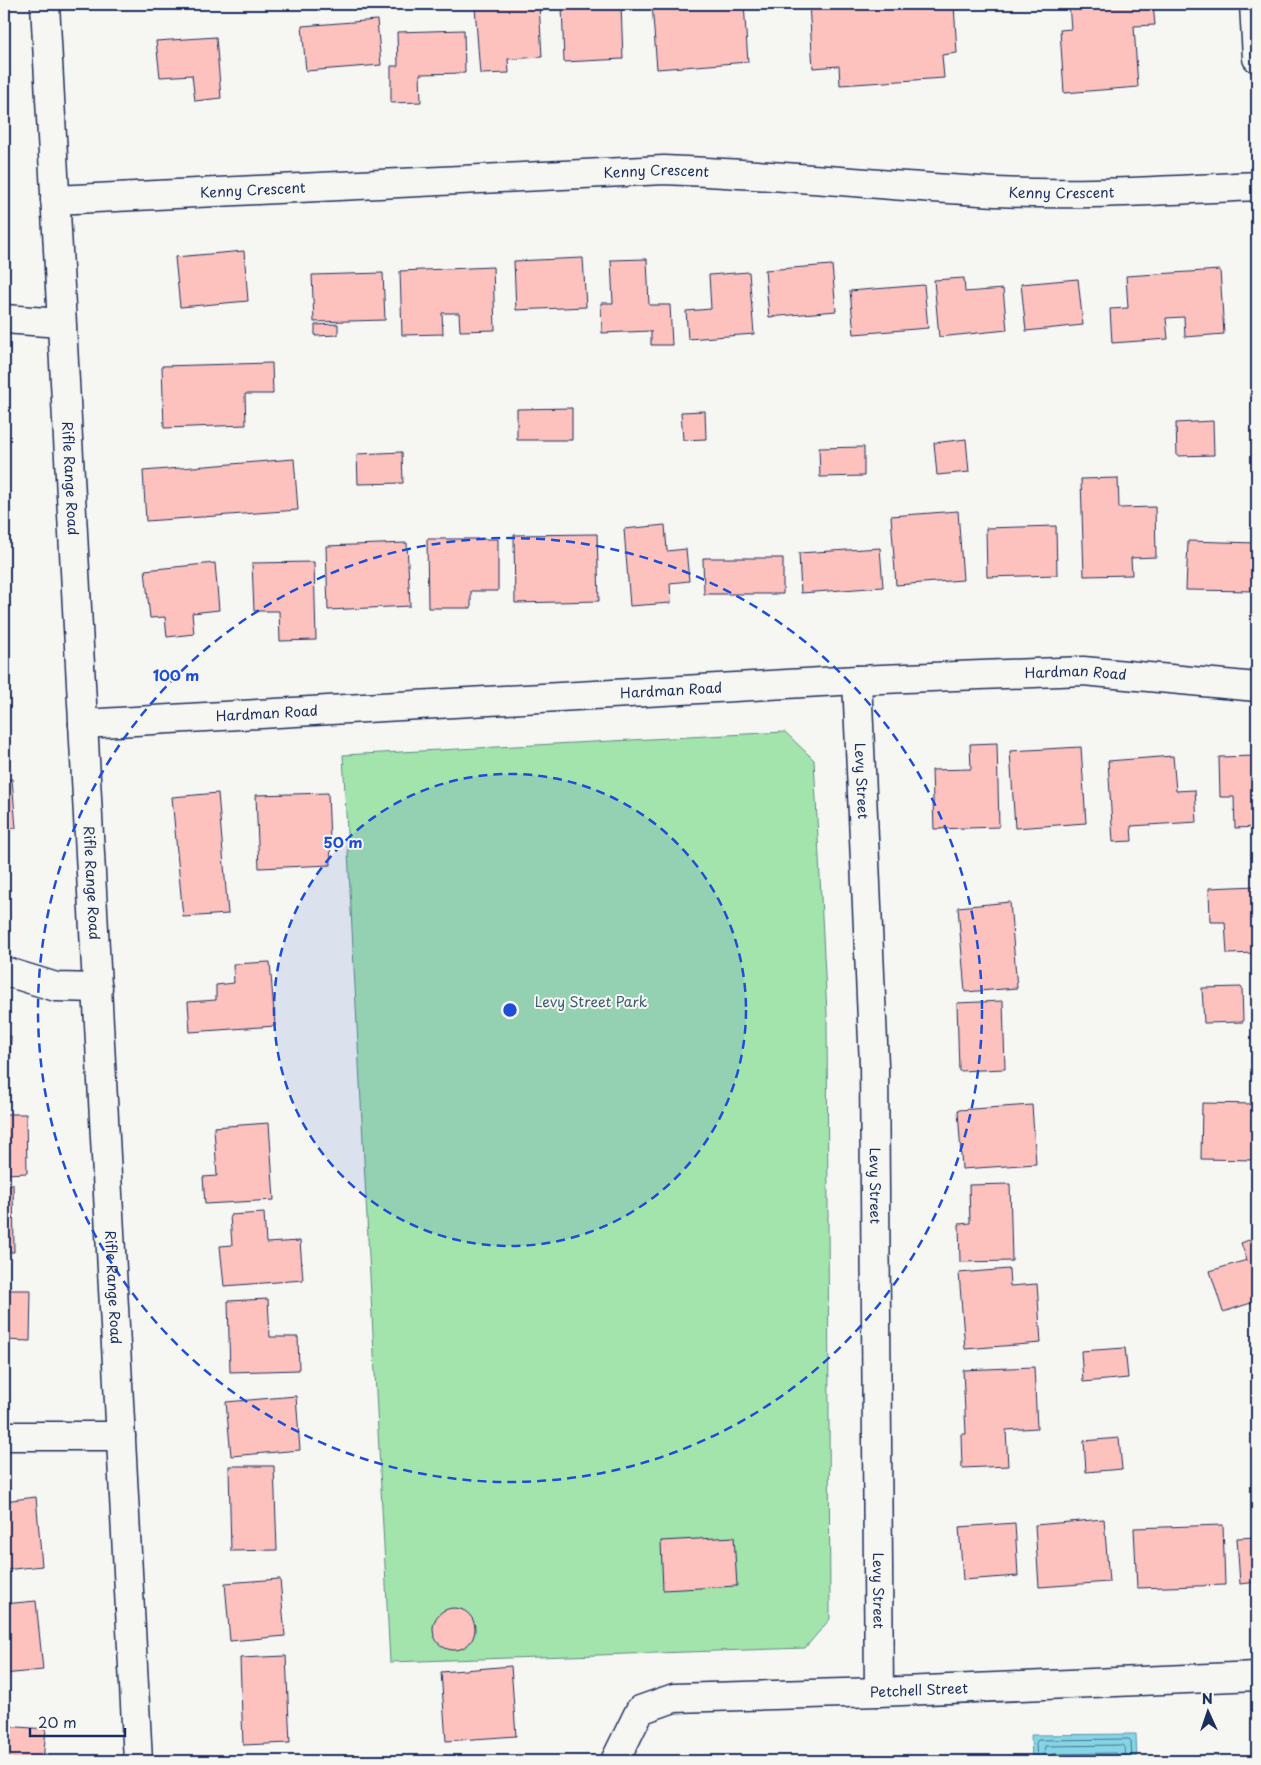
<svg xmlns="http://www.w3.org/2000/svg" width="1261" height="1765" font-family="'Playpen Sans',sans-serif">
<style>
.green{fill:#a3e4ad;stroke:#5f8a86}
.water{fill:#86d5e4;stroke:#5b93ae}
.lines{fill:none;stroke-linecap:round;stroke-linejoin:round}
.shore{stroke:#467194;stroke-width:1}
.building{fill:#fec2be;stroke:#1b2f5e}
.minor-casing{stroke:#1b2f5e;stroke-width:31}
.minor{stroke:#f6f6f2;stroke-width:28}
.ring{fill:none;stroke:#1d4ed8;stroke-width:2.5;stroke-dasharray:9 6}
.labels{text-anchor:middle;stroke-width:4;stroke-linejoin:round;paint-order:stroke}
.street-label{font-size:14px;fill:#1b2f5e;stroke:#f6f6f2}
.park-label{font-size:14px;fill:#3d5c72;stroke:#f6f6f2}
.centre{fill:#1d4ed8;stroke:#f6f6f2;stroke-width:2.5}
.ring-label{font-size:15px;text-anchor:middle;font-weight:bold;fill:#1d4ed8;stroke:#f6f6f2;stroke-width:4;stroke-linejoin:round;paint-order:stroke}
</style>
<rect width="100%" height="100%" fill="#f6f6f2"/>
<filter id="ink" filterUnits="userSpaceOnUse"><feTurbulence type="fractalNoise" baseFrequency=".02" numOctaves="2"/><feDisplacementMap in="SourceGraphic" scale="10" xChannelSelector="R" yChannelSelector="G"/><feConvolveMatrix kernelMatrix="1 2 1 2 8 2 1 2 1" color-interpolation-filters="sRGB"/></filter>
<g filter="url(#ink)">
<path class="green" d="M785,732l29,28 13,254 3,605 -25,29 -415,14 -47,-907z"/>
<path class="water" d="M1136,1734l1,27h-105l-1,-26z"/>
<g class="lines">
<path class="shore" d="M1037,1761l-1,-18 2,-3 91,-1 2,2 1,20
M1043,1761l2,-15 78,-1 2,2 1,14
M1051,1761l2,-7 63,-1 2,1 1,7"/>
</g>
<path class="building" d="M539,4l3,53 -34,2 1,14 -29,1 -5,-67z
M562,4h59l2,55 -59,3z
M652,4h92l4,58 -91,7z
M809,4h145l3,49 -15,2 2,23 -104,7 -1,-19 -26,2z
M1069,4h84l2,21 -21,1 4,61 -74,6 -4,-63 11,-1z
M377,20l4,45 -75,6 -4,-45z
M464,30l1,43 -45,1 1,28 -30,1v-37h7l-1,-34z
M216,37l5,61 -26,3 -3,-26 -32,2 -4,-36z
M244,251l4,50 -68,6 -5,-50z
M583,258l3,49 -70,3 -2,-49z
M647,259l2,46h21l2,40h-21v-14l-49,2 -1,-30h12l-2,-43z
M832,265l4,46 -67,6 -4,-47z
M493,267l2,63 -35,1 -1,-18h-17l1,21 -41,1 -2,-64z
M1220,270l4,64 -39,3 -1,-20 -18,1 2,21 -56,4 -2,-34 18,-1 -2,-32z
M749,272l5,62 -66,5 -2,-28 25,-2 -2,-34z
M383,273l2,47 -71,2 -2,-47z
M964,278l1,14 38,-3 4,41 -68,7 -5,-57z
M1078,279l5,46 -57,6 -5,-47z
M924,285l4,43 -74,6 -4,-43z
M338,324v11l-23,1v-11z
M272,363l1,31h-28l1,31 -82,3 -2,-62z
M572,408v32h-55v-31z
M705,411l1,28 -23,1 -2,-28z
M1213,421l1,34 -37,1 -1,-33z
M966,439l3,33 -32,3 -3,-32z
M864,447v29l-44,1 -1,-29z
M402,452l1,31 -45,1 -1,-30z
M294,459l4,51 -152,11 -3,-50z
M1118,478l1,30 36,-1 1,50 -25,1 1,17 -48,1 -3,-97z
M958,511l5,69 -67,5 -5,-69z
M665,525l2,26 19,-2 3,32 -19,2 1,20 -41,3 -6,-77z
M1056,526l1,49 -70,2 -1,-49z
M597,534l2,67 -84,2 -1,-68z
M427,539h71v52h-27v17h-43z
M1188,541l69,2v48l-71,-1z
M407,543l3,63 -82,4 -2,-64z
M880,548l3,39 -82,6 -2,-40z
M703,558h80v36h-79z
M314,562l2,78 -36,1 -1,-30h-25l-2,-48z
M215,563l4,47 -27,3 2,21 -27,3 -2,-20 -15,1 -5,-48z
M997,743l2,84 -65,2 -2,-59 39,-1 -1,-25z
M1081,747l5,76 -71,5 -5,-77z
M1173,756l3,35 19,-1 2,32 -66,4 1,15 -19,1 -5,-81z
M1257,756v71l-22,1 -1,-31h-14l-1,-40z
M4,779h8l4,49 -12,1z
M218,793l10,121 -45,3 -11,-120z
M328,793l3,72 -72,3 -3,-73z
M1257,886v67l-30,1 -2,-32h-15l-1,-34z
M1010,902l7,86 -52,4 -7,-85z
M270,962l5,64 -85,6 -2,-30 28,-2v-15l18,-2 -1,-19z
M1242,987l1,35 -39,1 -2,-35z
M1003,1001l2,68 -46,2 -2,-68z
M4,1036h7l-2,55h-5z
M1202,1103l53,1 -1,56 -53,-1z
M1032,1105l4,59 -74,5 -4,-59z
M4,1114h22l1,59 -23,1z
M269,1123l5,77 -69,4 -2,-27 14,-1 -3,-49z
M4,1184h9l1,68h-10z
M1010,1184l2,77 -52,1 -1,-38 11,-1 -1,-38z
M264,1213l2,30 34,-2 3,39 -79,6 -4,-40 12,-1 -2,-30z
M1257,1237v64l-34,11 -13,-41 37,-11 -6,-17z
M1009,1269l1,17 27,-2 4,59 -76,6 -6,-76z
M4,1290h27l-1,51 -26,-1z
M268,1299l2,38h28l1,33 -69,2 -2,-71z
M1125,1348l3,30 -45,4 -2,-31z
M1034,1367l3,61 -31,2 2,36 -46,2 -1,-34h5l-3,-64z
M296,1396l4,54 -69,6 -5,-54z
M1119,1438l3,31 -36,3 -2,-31z
M229,1466h45l3,84 -46,1z
M36,1497l6,69 -38,4v-69z
M1104,1519l5,63 -70,5 -4,-62z
M1015,1523l3,53 -55,4 -4,-53z
M1223,1525l2,60 -88,3 -3,-60z
M734,1537l3,49 -74,4 -2,-49z
M1257,1537v45l-17,2 -3,-46z
M280,1579l5,57 -55,5 -5,-58z
M36,1601l7,69 -39,4v-70z
M433 1629a21 21 0 1 1 42 0a21 21 0 1 1-42 0Z
M286,1656l4,87 -47,2 -3,-87z
M511,1666l5,70 -70,5 -5,-69z
M4,1726l42,3 -3,32h-39z
M1216,1757v4h-57z
M522,1758v3h-44z
M1244,1759h13v2h-13z"/>
<g class="lines">
<g class="minor-casing">
<g id="minor">
<path id="s1" d="M45,4l93,1757"/>
<path d="M1254,4l3,54"/>
<path id="s2" d="M55,200l609,-30c111,4 221,16 332,22 87,4 174,-2 261,-6"/>
<path d="M4,319l57,4"/>
<path id="s3" d="M857,680l17,385 5,627"/>
<path id="s4" d="M83,724l774,-44 226,-9 174,16"/>
<path d="M4,971l52,16 42,1"/>
<path d="M4,1436h117"/>
<path id="s5" d="M615,1761l25,-51 34,-12 205,-6 378,-16"/>
</g>
</g>
<use href="#minor" class="minor"/>
</g>
</g>
<circle cx="510" cy="1010" r="236" fill="#1d4ed8" fill-opacity=".12"/>
<g class="ring">
<circle cx="510" cy="1010" r="236"/>
<circle cx="510" cy="1010" r="472"/>
</g>
<g class="labels">
<g class="street-label">
<text dy="5" stroke="none"><textPath href="#s2" startOffset="602">Kenny Crescent</textPath></text>
<text dy="5" stroke="none"><textPath href="#s2" startOffset="198">Kenny Crescent</textPath></text>
<text dy="5" stroke="none"><textPath href="#s2" startOffset="1008">Kenny Crescent</textPath></text>
<text dy="5" stroke="none"><textPath href="#s1" startOffset="475">Rifle Range Road</textPath></text>
<text dy="5" stroke="none"><textPath href="#s4" startOffset="994">Hardman Road</textPath></text>
<text dy="5" stroke="none"><textPath href="#s4" startOffset="589">Hardman Road</textPath></text>
<text dy="5" stroke="none"><textPath href="#s4" startOffset="184">Hardman Road</textPath></text>
<text dy="5" stroke="none"><textPath href="#s3" startOffset="101">Levy Street</textPath></text>
<text dy="5" stroke="none"><textPath href="#s1" startOffset="880">Rifle Range Road</textPath></text>
<text dy="5" stroke="none"><textPath href="#s3" startOffset="506">Levy Street</textPath></text>
<text dy="5" stroke="none"><textPath href="#s1" startOffset="1285">Rifle Range Road</textPath></text>
<text dy="5" stroke="none"><textPath href="#s3" startOffset="911">Levy Street</textPath></text>
<text dy="5" stroke="none"><textPath href="#s5" startOffset="338">Petchell Street</textPath></text>
</g>
<g class="park-label">
<text x="591" y="1007">Levy Street Park</text>
</g>
</g>
<circle cx="510" cy="1010" r="8" class="centre"/>
<g class="ring-label">
<text x="176" y="681">100 m</text>
<text x="343" y="848">50 m</text>
</g>
<rect width="1261" height="1765" fill="none" stroke="#f6f6f2" stroke-width="20"/>
<rect x="10" y="10" width="1241" height="1745" fill="none" stroke="#1b2f5e" stroke-width="2" filter="url(#ink)"/>
<g transform="translate(1208 1712) rotate(357)" stroke="#f6f6f2" stroke-width="4" paint-order="stroke">
<path d="M0-4L9 19L0 12L-9 19Z" fill="#1b2f5e"/>
<text y="-8" font-size="14" font-weight="bold" text-anchor="middle" fill="#1b2f5e">N</text>
</g>
<path d="M30 1728v8h95v-8" fill="none" stroke="#1b2f5e" stroke-width="2.5"/>
<text x="38" y="1728" font-size="15" fill="#1b2f5e" stroke="#f6f6f2" stroke-width="4" paint-order="stroke">20 m</text>
</svg>
